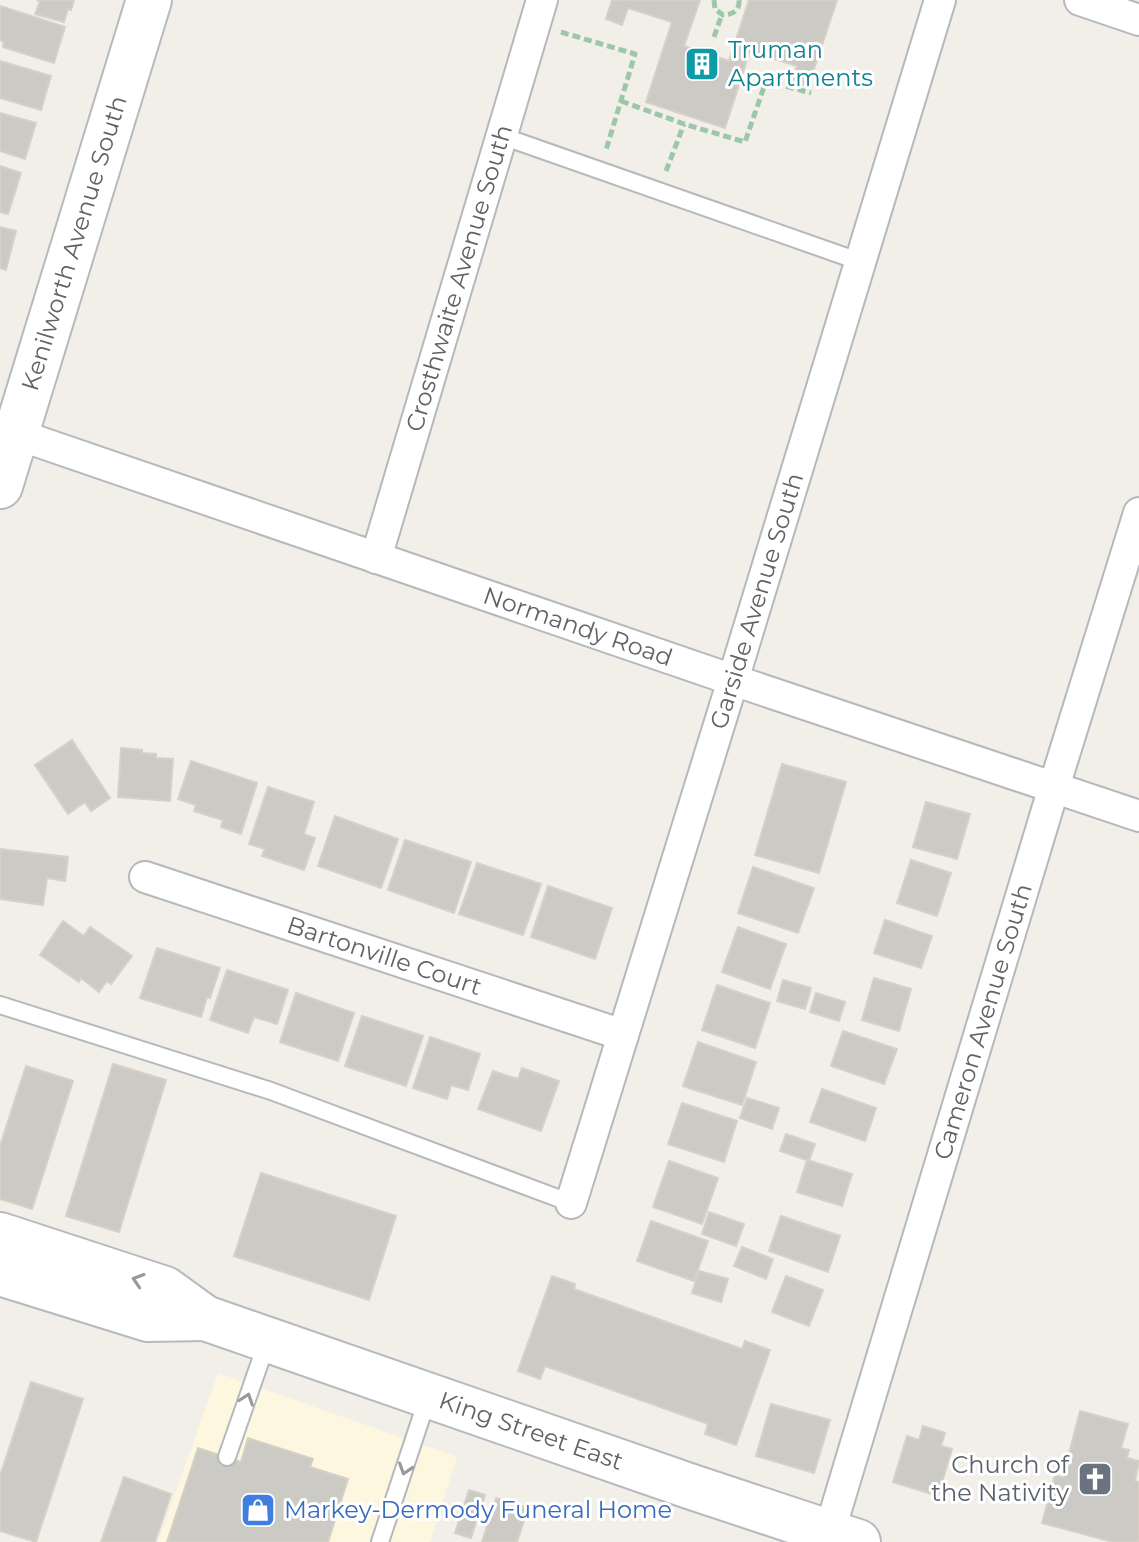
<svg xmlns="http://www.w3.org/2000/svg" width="1139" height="1542" font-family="Montserrat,sans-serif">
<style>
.commercial{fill:#fef7e0}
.building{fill:#cccac5;stroke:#d6d1c6;stroke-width:2}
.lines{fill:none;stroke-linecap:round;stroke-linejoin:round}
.service-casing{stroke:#b5b8bc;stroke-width:20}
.minor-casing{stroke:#b5b8bc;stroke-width:34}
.secondary-casing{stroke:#b6babf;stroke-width:48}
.path{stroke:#9cc7a9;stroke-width:5;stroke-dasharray:8 4;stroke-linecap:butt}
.service{stroke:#fff;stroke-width:16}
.minor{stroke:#fff;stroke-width:30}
.secondary{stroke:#fff;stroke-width:44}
.oneway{stroke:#979a9d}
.labels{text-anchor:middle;stroke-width:6;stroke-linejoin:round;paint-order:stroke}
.culture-label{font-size:24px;fill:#0d838f;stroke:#fff;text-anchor:start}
.street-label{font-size:24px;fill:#5f6368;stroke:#fff}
.worship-label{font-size:24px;fill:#5b616d;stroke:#fff;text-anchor:end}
.shop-label{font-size:24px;fill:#366cbe;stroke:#fff;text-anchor:start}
</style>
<rect width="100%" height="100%" fill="#f1efe8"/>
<path class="commercial" d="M218,1373l239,84 -27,85h-272z"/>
<path class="building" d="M37,0h37l-3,10 -3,-1 -4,13 -29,-8 5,-13z
M612,0h88l-16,46 45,15 20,-61h88l-29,87 -16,-6 5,-15 -47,-15 -25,77 -79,-26 26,-80 -44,-14 -6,17 -16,-6z
M0,6l65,21 -11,36 -51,-16 1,-5 -4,-2z
M0,61l51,15 -10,34 -41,-12z
M0,113l36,10 -11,36 -25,-8z
M0,166l21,7 -13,41 -8,-2z
M0,227l16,4 -10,39 -6,-2z
M72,740l38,58 -19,13 -6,-9 -17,12 -33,-49z
M121,748l21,2v3l14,1v4l17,1 -3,42 -52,-4z
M191,761l66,22 -16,51 -20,-7 2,-7 -29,-9 2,-6 -18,-6z
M782,764l64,18 -27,91 -64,-18z
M268,787l46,15 -10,32 11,4 -11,32 -42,-14 3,-7 -16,-5z
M926,802l44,12 -13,45 -44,-12z
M335,816l63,23 -17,49 -63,-22z
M405,840l66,22 -17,51 -66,-23z
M0,849l68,8 -3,24 -18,-3 -4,27 -43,-6z
M911,860l40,13 -14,43 -40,-13z
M477,863l64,21 -18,51 -64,-21z
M753,867l61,21 -16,45 -60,-20z
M548,886l64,22 -17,51 -64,-22z
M885,920l47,16 -11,32 -47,-15z
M63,921l21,15 6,-9 42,29 -21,28 -4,-3 -8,11 -18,-14 -2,4 -39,-27z
M738,927l48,17 -16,45 -48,-17z
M157,948l63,20 -10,30 -3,-1 -6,20 -61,-19z
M227,970l61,20 -11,34 -23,-7 -6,16 -38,-13z
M874,978l37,11 -12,42 -37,-11z
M783,980l28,8 -6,21 -28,-8z
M717,985l53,18 -15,45 -53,-18z
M296,993l58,20 -16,48 -58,-19z
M816,993l29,9 -6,19 -29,-9z
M362,1016l61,20 -17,50 -61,-20z
M843,1031l54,18 -13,35 -53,-18z
M430,1037l50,17 -12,36 -17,-5 -4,14 -34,-11z
M698,1042l58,20 -14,43 -59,-19z
M113,1064l53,16 -47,152 -53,-16z
M26,1066l47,15 -41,128 -32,-10v-53z
M522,1068l37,13 -18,50 -63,-22 15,-38 25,8z
M822,1089l54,19 -11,33 -55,-19z
M747,1098l32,10 -7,21 -32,-11z
M682,1103l55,18 -13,41 -56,-18z
M786,1134l29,10 -6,17 -29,-10z
M807,1160l45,14 -10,32 -45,-14z
M669,1161l49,17 -16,46 -49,-17z
M261,1173l135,43 -27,84 -135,-44z
M709,1212l35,12 -8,22 -34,-12z
M781,1216l59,20 -12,36 -59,-21z
M651,1221l57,20 -14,40 -57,-20z
M742,1247l31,12 -7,20 -32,-13z
M699,1271l29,8 -7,23 -29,-9z
M552,1276l23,8 -1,5 168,60 3,-8 25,9 -34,95 -31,-11 3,-10 -163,-58 -5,13 -22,-8z
M786,1276l37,14 -14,36 -37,-14z
M31,1382l52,17 -47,143 -36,-11v-55z
M771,1404l59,16 -16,53 -58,-17z
M1080,1411l48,13 -7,24 8,2 -2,8 12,3 -4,20 4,1v60h-26l-71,-19 13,-48 8,2z
M923,1426l22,7 -4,13 11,3 -14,47 -45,-14 14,-46 12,4z
M248,1438l65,21 -3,8 38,12 -20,63h-161l31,-94 43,14z
M124,1477l47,17 -16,48h-54z
M469,1490l16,5 -14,43 -16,-5z
M496,1498l32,10 -11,34h-35z"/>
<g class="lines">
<g class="service-casing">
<path id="service" d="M502,136l359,126
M0,1005l271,86 300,112
M227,1457l40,-115
M380,1542l48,-145"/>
</g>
<g class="minor-casing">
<g id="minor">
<path d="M1080,0l59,20"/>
<path id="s1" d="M16,434l717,246 406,136"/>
<path id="s2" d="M376,558l166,-558"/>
<path id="s3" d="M145,877l478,158"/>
<path id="s4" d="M571,1203l162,-523 207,-680"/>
<path id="s5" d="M829,1533l225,-746 85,-274"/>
</g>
</g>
<g class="secondary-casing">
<g id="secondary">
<path id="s6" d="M0,486l149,-486"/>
<path id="s7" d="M0,1235l165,54 40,29 487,169 166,55"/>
<path d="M0,1273l148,46 57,-1"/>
</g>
</g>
<path class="path" d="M714,0l1,9 8,6c10,0 17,-5 16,-15
M561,32l74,22 -29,96
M714,37l8,-23
M621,101l63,23 61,18 21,-61 45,12
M666,171l18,-47"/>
<use href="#service" class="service"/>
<use href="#minor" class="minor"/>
<use href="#secondary" class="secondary"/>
</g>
<defs><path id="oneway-chevron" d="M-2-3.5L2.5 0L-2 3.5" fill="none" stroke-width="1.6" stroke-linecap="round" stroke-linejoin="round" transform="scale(2)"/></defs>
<g class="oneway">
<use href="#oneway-chevron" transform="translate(138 1280) rotate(-162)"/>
<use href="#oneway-chevron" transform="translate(247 1399) rotate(-71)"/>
<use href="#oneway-chevron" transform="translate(405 1469) rotate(108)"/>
</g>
<defs>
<g id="building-square" transform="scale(1.8)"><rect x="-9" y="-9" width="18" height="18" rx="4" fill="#0f9aa8" stroke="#fff"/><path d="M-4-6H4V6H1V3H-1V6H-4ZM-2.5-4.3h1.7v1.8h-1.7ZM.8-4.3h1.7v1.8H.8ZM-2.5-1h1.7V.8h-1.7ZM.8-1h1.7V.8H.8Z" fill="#fff"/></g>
<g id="church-square" transform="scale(1.8)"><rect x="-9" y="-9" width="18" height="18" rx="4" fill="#6b7280" stroke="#fff"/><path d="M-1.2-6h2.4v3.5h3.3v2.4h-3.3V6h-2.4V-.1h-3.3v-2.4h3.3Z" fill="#fff"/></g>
<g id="shop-square" transform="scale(1.8)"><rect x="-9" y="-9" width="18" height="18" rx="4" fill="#3f7fe0" stroke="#fff"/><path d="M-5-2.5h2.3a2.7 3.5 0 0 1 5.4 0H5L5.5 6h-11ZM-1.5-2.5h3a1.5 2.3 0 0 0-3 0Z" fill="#fff"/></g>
</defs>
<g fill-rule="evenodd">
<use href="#building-square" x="702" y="64"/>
<use href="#church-square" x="1095" y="1479"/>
<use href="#shop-square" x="258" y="1510"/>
</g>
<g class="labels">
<g class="culture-label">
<text x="728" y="58">Truman<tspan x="728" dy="28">Apartments</tspan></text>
</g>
<g class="street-label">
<text dy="8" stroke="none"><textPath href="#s6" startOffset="254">Kenilworth Avenue South</textPath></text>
<text dy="8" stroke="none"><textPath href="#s2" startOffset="292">Crosthwaite Avenue South</textPath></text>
<text dy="8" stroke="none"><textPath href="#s4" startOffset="630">Garside Avenue South</textPath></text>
<text dy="8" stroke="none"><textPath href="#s1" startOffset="594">Normandy Road</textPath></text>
<text dy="8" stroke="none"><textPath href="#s3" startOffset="252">Bartonville Court</textPath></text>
<text dy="8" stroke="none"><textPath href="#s5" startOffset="534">Cameron Avenue South</textPath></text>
<text dy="8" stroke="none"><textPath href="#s7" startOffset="568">King Street East</textPath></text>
</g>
<g class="worship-label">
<text x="1069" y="1473">Church of<tspan x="1069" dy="28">the Nativity</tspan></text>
</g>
<g class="shop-label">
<text x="284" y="1518">Markey-Dermody Funeral Home</text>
</g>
</g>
</svg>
